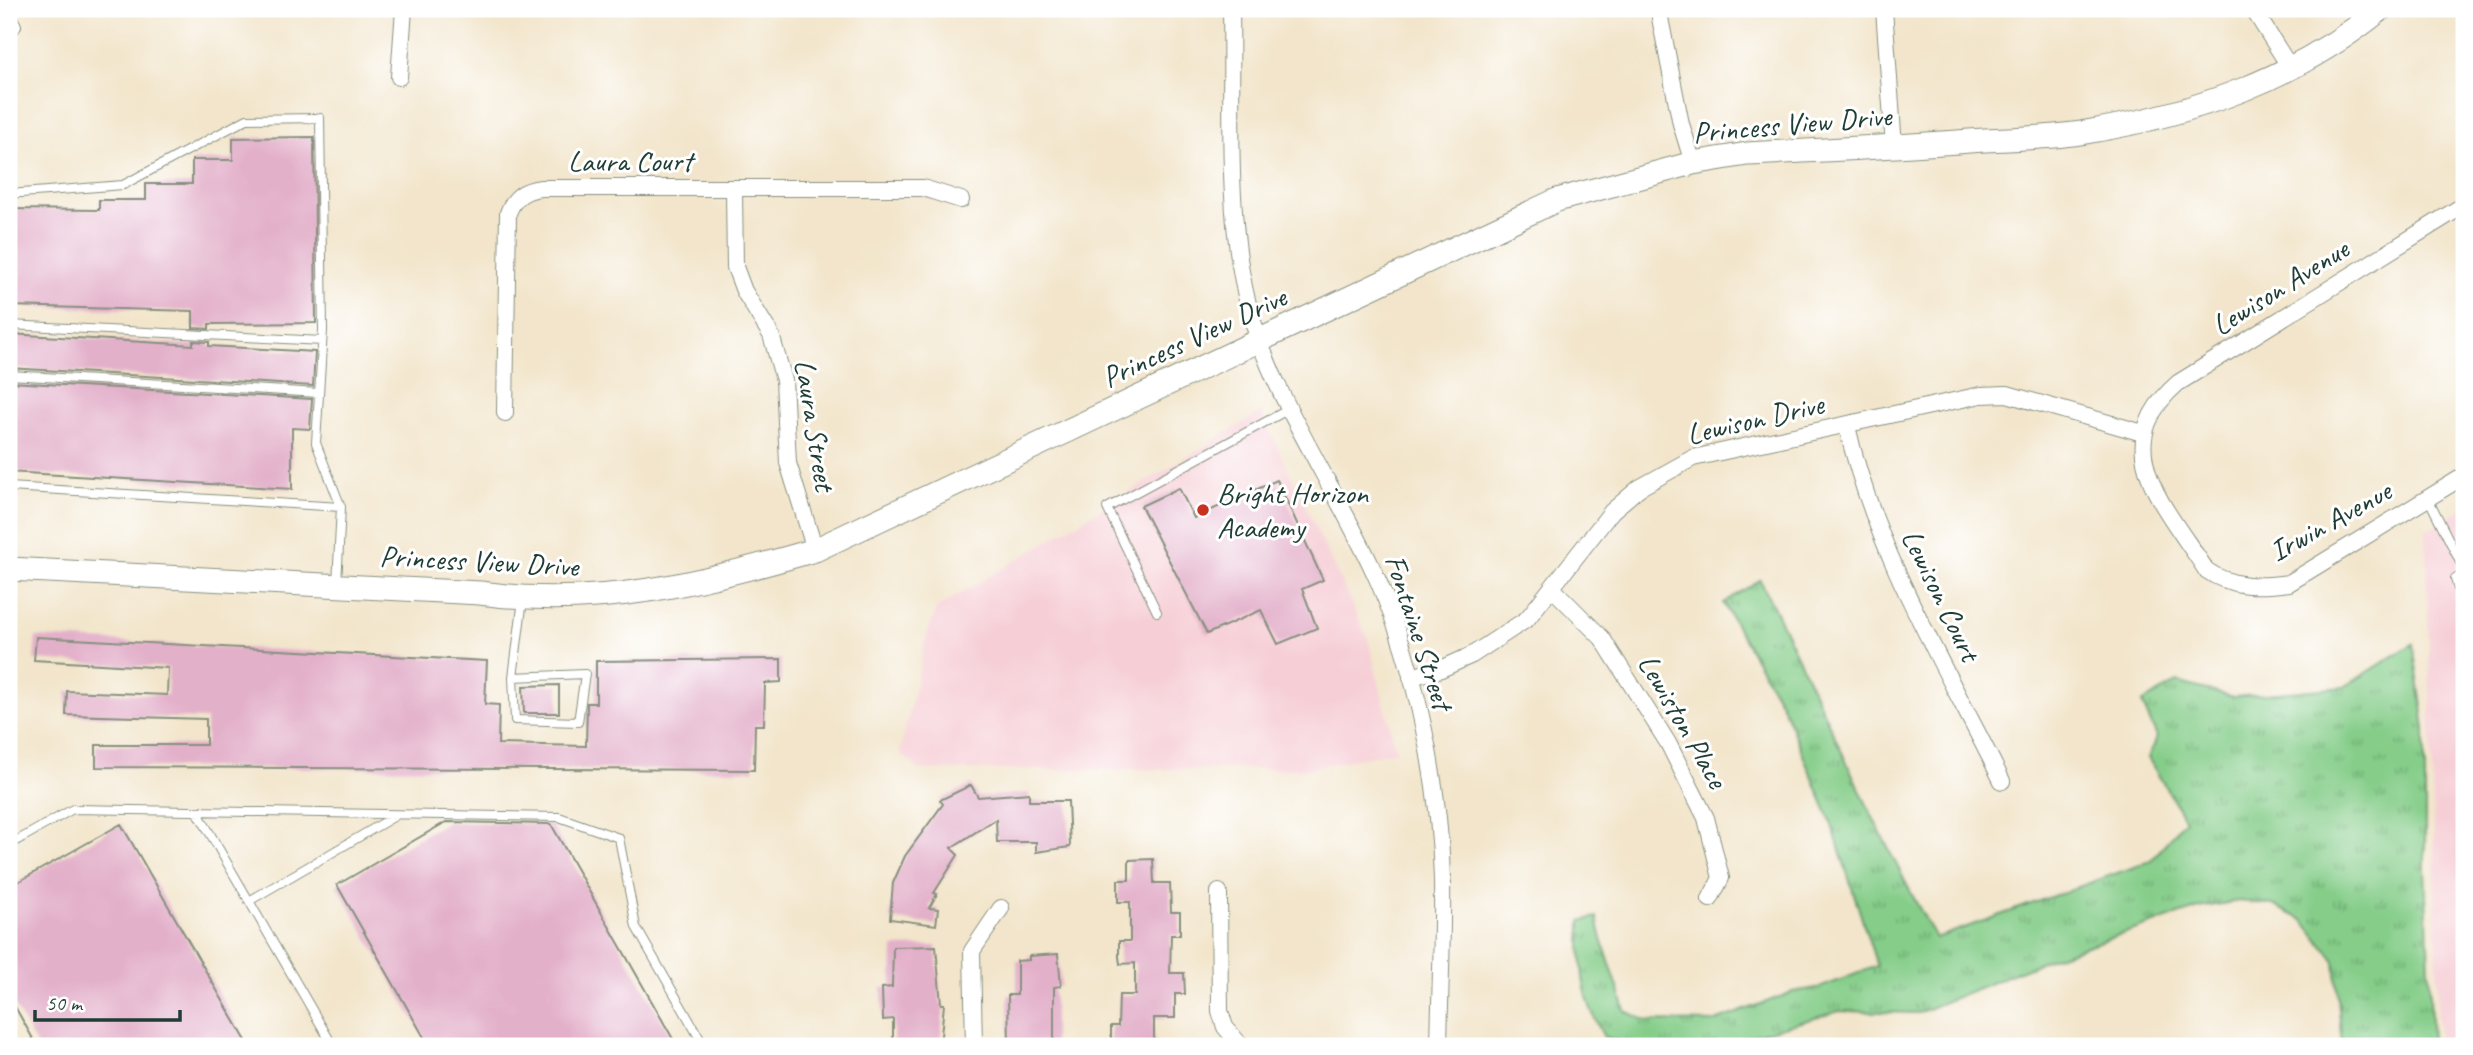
<svg xmlns="http://www.w3.org/2000/svg" width="2473" height="1055" font-family="Caveat,sans-serif">
<style>
.built{fill:#f6cfd6}
.grass{fill:url(#grass-tufts);stroke:#52855e;stroke-width:2}
.building{fill:#e3b0ca}
.lines{fill:none;stroke-linecap:round;stroke-linejoin:round}
.lane-casing{stroke:#889180;stroke-width:10}
.street-casing{stroke:#889180;stroke-width:18}
.secondary-casing{stroke:#889180;stroke-width:25}
.lane{stroke:#fff;stroke-width:8}
.street{stroke:#fff;stroke-width:16}
.secondary{stroke:#fff;stroke-width:23}
.poi-dot{fill:#c8321e;stroke:#fff;stroke-width:2.5}
.labels{text-anchor:middle;stroke-width:6;stroke-linejoin:round;paint-order:stroke}
.street-label{font-size:30px;fill:#1f3d34;stroke:#fff}
.poi-label{font-size:30px;fill:#1f3d34;stroke:#fff;text-anchor:start}
</style>
<defs>
<pattern id="grass-tufts" width="24" height="20" patternUnits="userSpaceOnUse" patternTransform="scale(1.75)"><rect width="24" height="20" fill="#85cd89"/><path d="M3 7l-1-3M5 7V3M7 7l1-3M15 17l-1-3M17 17v-4M19 17l1-3" fill="none" stroke="#6ca871"/></pattern>
</defs>
<rect width="100%" height="100%" fill="#fff"/>
<filter id="ink" filterUnits="userSpaceOnUse"><feTurbulence type="fractalNoise" baseFrequency=".0143" numOctaves="2"/><feDisplacementMap in="SourceGraphic" scale="14" xChannelSelector="R" yChannelSelector="G"/><feConvolveMatrix kernelMatrix="1 2 1 2 8 2 1 2 1" color-interpolation-filters="sRGB"/></filter>
<filter id="wash" filterUnits="userSpaceOnUse"><feTurbulence type="fractalNoise" baseFrequency=".00686" numOctaves="4" result="noise"/><feDisplacementMap in="SourceGraphic" scale="28" xChannelSelector="R" yChannelSelector="G"/><feGaussianBlur stdDeviation="1.57" result="paint"/><feColorMatrix in="noise" values="0 0 0 0 0 0 0 0 0 0 0 0 0 0 0 0 0 1.4 0 .05"/><feComposite in="paint" operator="in"/></filter>
<g filter="url(#wash)">
<rect width="100%" height="100%" fill="#f2e5cb"/>
<path class="built" d="M1261,412l107,227 28,112 -91,18 -385,1 -20,-17 28,-123 9,-22z
M2464,508v538h-25l-13,-516z"/>
<path class="grass" d="M1760,580c60,118 110,243 176,358l215,-77 34,-41 -37,-62 9,-21 -15,-34 35,-21 56,15 111,-10 69,-43 12,84v141l7,177h-90l-7,-85 -32,-41 -30,-15 -34,-4 -40,7 -148,50 -133,55 -78,-2 -114,32 -30,3h-58l-34,-9c-24,-43 -23,-68 -23,-116l16,-4c5,32 20,62 28,94l22,10 66,1 80,-30 29,-5 55,-21 -47,-147 -48,-114 -59,-102z"/>
<g id="blocks">
<path class="building" d="M314,137l2,186 -107,1v5l-16,-1v-17l-184,-5v-97l90,1v-10h47v-16h46v-24h41v-22z
M9,334l184,11v-4l16,1v4l106,6 -2,34 -304,-18z
M9,382l303,17 -2,30 -18,-1v61l-283,-17z
M1277,480l46,100 -21,9 15,39 -39,16 -17,-34 -54,24 -66,-128 38,-18 15,30z
M36,637l451,24 -2,43 14,1 -1,39 88,2 1,-43h9v-42l185,-2v23l-16,1 -1,42h-9l-1,45 -658,-3v-22h110v-26l-140,-4 1,-24 100,4 1,-27 -134,-8z
M559,685v28h-35l-1,-27z
M971,785l7,12 51,-4v8h39l2,46 -34,5v-10h-39l-1,-23 -45,29 7,7 -24,38 3,1 -8,14 9,1 -2,16 -46,-6 3,-36 12,-27 38,-52 -3,-4z
M446,822l105,2 126,222h-248l-92,-161z
M121,824l128,222h-212l-28,-50v-109z
M1153,859l1,24h16l1,29h9v23h-9l-1,38h14l1,21h-10v24h-21v28h-43v-20h7l1,-31h16v-32l-15,1 -1,-7v-16h11v-39h-12v-22h11v-20z
M936,946l5,58h3l-4,42h-47v-27l-10,1 -1,-32 10,-1 1,-40z
M1058,954l3,32 -7,1v59h-45l-1,-51h9v-34l12,-1v-4z"/>
</g>
</g>
<g filter="url(#ink)">
<use href="#blocks" fill-opacity="0" stroke="#889180" stroke-width="2"/>
<g class="lines">
<g class="lane-casing">
<path id="lane" d="M9,194l114,-9 124,-66 73,-1 3,212 -7,113 25,64
M9,325l313,16
M9,375l310,18
M9,487l332,20 -4,77
M2428,498l36,72
M2464,574l-9,5 9,29
M1157,612l-50,-104 184,-100
M513,677l2,43 63,2 7,-48 -72,3 10,-78
M197,811l136,235
M9,845l64,-36 486,8 60,21 17,89 68,119
M249,901l146,-85"/>
</g>
<g class="street-casing">
<path id="street" d="M1231,9c2,93 -6,201 16,291 24,99 92,190 132,283 37,85 61,203 63,296 1,55 -2,111 -3,167
M1884,9l10,138
M2253,9l38,60
M1660,18l21,106 12,39
M9,19l4,7
M399,77l5,-68
M734,189l1,78 9,24 27,44 13,45 4,83 27,87
M2464,205l-286,178c-74,64 -12,124 28,187 25,18 54,17 83,13l175,-107
M505,413l3,-200c6,-16 16,-23 33,-25h382l38,12
M1847,426c28,126 98,240 155,355
M1553,589l49,49 66,105 38,75 15,60 -11,21
M1411,677l30,-8 31,-14 55,-36 85,-108 27,-23 54,-30 288,-63 26,-1 136,39
M1219,892l1,119 5,16 16,19
M974,1046l-2,-95 29,-43"/>
</g>
<g class="secondary-casing">
<path id="secondary" d="M9,569l471,24c119,16 222,-10 335,-43l742,-350 136,-37 54,-9c74,-4 148,-7 222,-13 39,-3 79,-2 117,-9 108,-18 209,-53 295,-123"/>
</g>
<use href="#lane" class="lane"/>
<use href="#street" class="street"/>
<use href="#secondary" class="secondary"/>
</g>
</g>
<circle class="poi-dot" cx="1203" cy="510" r="7"/>
<g class="labels">
<g class="street-label">
<text transform="translate(1792 124) rotate(-5)" y="10">Princess View Drive</text>
<text x="630" y="171">Laura Court</text>
<text transform="translate(2280 287) rotate(-32)" y="10">Lewison Avenue</text>
<text transform="translate(1194 337) rotate(-25)" y="10">Princess View Drive</text>
<text transform="translate(1755 419) rotate(-13)" y="10">Lewison Drive</text>
<text transform="translate(815 425) rotate(81)" y="10">Laura Street</text>
<text transform="translate(2330 521) rotate(-29)" y="10">Irwin Avenue</text>
<text transform="translate(479 561) rotate(3)" y="10">Princess View Drive</text>
<text transform="translate(1941 595) rotate(64)" y="10">Lewison Court</text>
<text transform="translate(1419 632) rotate(72)" y="10">Fontaine Street</text>
<text transform="translate(1683 721) rotate(60)" y="10">Lewiston Place</text>
</g>
<g class="poi-label">
<text x="1217" y="503">Bright Horizon<tspan x="1217" dy="34">Academy</tspan></text>
</g>
</g>
<rect width="2473" height="1055" fill="none" stroke="#fff" stroke-width="35"/>
<path d="M35 1010v10h145v-10" fill="none" stroke="#1f3d34" stroke-width="3.5"/>
<text x="46" y="1010" font-size="21" fill="#1f3d34" stroke="#ffffff" stroke-width="5" paint-order="stroke">50 m</text>
</svg>
